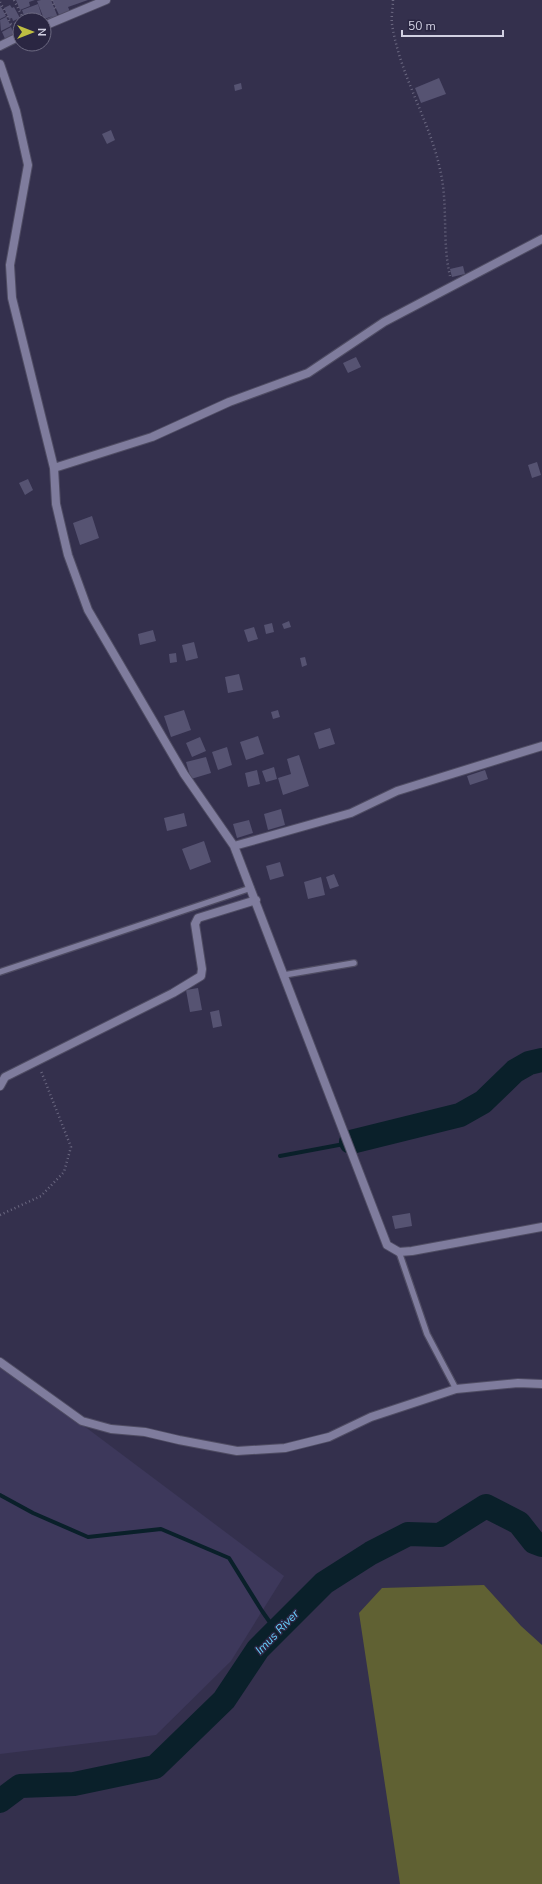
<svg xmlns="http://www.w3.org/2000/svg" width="542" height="1884" font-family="'Nunito Sans',sans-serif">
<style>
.built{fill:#3d385b}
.green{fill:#606133}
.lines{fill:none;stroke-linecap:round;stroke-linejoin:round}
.stream{stroke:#0a202a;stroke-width:4}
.river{stroke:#0a202a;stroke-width:24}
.building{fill:#565372}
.lane-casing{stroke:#4f4c63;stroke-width:8}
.street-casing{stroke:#4f4c63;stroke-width:10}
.path{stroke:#6b6881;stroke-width:2.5;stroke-dasharray:1 3;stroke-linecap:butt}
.lane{stroke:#7f7c9d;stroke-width:5.5}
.street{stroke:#7f7c9d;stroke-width:8}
.labels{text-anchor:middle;stroke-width:3;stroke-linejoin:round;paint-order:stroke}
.water-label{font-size:12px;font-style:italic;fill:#66ccf9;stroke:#2a2642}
</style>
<rect width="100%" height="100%" fill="#34304d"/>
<path class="built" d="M0,1363l284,213 -53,85 -75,74 -156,19z"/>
<path class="green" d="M484,1585l37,41 21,19v239h-142l-41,-271 23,-25z"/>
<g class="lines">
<path class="stream" d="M280,1156l64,-12
M0,1495l33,18 55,24 73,-8 68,29 33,53 14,20"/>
<path class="river" d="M351,1142l109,-27 23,-13 32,-31 14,-8 13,-3
M0,1801l20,-15 54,-2 81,-17 69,-67 34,-51 66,-66 47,-30 37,-19 32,1 46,-29 33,17 15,19 8,3"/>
</g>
<path class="building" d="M16,0h19l-6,2 1,4 -10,4z
M41,0h10l8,20 -13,5 -2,-5 9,-4 -9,3 -7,-18z
M52,0h36l-20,7 3,7 -10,5z
M38,4l5,16h-8l-2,-5 -8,3 -3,-8z
M0,5l6,11 -6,3z
M10,5l2,3 2,-1 6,11 -7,3 -1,-3 -3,1 -5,-11z
M6,17l5,9 -10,5 -1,-11z
M11,27l4,9 -9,5 -4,-9z
M439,78l7,16 -25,9 -6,-15z
M241,83l1,6 -7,2 -1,-6z
M111,130l4,10 -8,4 -5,-10z
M463,266l2,8 -13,3 -2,-8z
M356,357l5,10 -13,6 -5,-10z
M537,462l4,13 -9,3 -4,-13z
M28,479l5,11 -8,5 -6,-12z
M92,516l7,22 -19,7 -7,-22z
M289,621l2,6 -7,2 -2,-5z
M272,623l2,9 -8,2 -2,-9z
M254,627l4,12 -10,3 -4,-12z
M153,630l3,11 -16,4 -2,-11z
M194,642l4,16 -12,3 -4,-16z
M176,653l1,9 -7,1 -1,-9z
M305,657l2,8 -5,2 -2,-9z
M239,674l4,16 -15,3 -3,-16z
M184,710l7,20 -20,7 -7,-21z
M278,710l2,7 -7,2 -2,-7z
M330,728l5,16 -16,5 -5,-16z
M258,736l6,18 -18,6 -6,-18z
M200,737l6,14 -14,6 -6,-14z
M227,747l5,18 -14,5 -6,-18z
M299,755l10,31 -26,9 -5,-17 13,-4 -4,-15z
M206,757l5,16 -20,6 -5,-17z
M274,767l3,12 -11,3 -4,-11z
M257,770l3,14 -12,3 -3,-14z
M485,770l3,9 -18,6 -3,-9z
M281,809l4,16 -17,5 -4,-16z
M184,813l3,13 -20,5 -3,-13z
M249,820l4,13 -16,5 -4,-14z
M204,841l7,21 -21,8 -8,-21z
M280,862l4,14 -14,4 -4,-14z
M334,874l5,12 -9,3 -4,-12z
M321,877l4,18 -17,4 -4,-17z
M198,988l4,22 -12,2 -4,-22z
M219,1010l3,16 -9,2 -3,-16z
M410,1213l2,13 -17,3 -3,-13z"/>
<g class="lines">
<g class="lane-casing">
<path id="lane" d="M0,972l251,-84
M284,975l70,-12
M399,1252l28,82 29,55"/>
</g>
<g class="street-casing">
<path id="street" d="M44,26l62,-26
M0,46l20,-10
M0,64l16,47 12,54 -18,100 2,33 42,170 2,36 12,51 20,55 96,164 50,72 153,399 12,7 13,-1 130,-24
M54,468l98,-31 77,-35 79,-29 76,-51 158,-83
M234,846l117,-33 46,-22 145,-45
M0,1086l5,-9 168,-84 28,-17 1,-7 -7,-45 3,-6 58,-18
M0,1362l82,59 29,8 34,3 34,8 58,11 48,-3 44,-11 42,-20 85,-28 62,-6 24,1"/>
</g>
<path class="path" d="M14,0l10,20
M52,0l4,11
M393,0c0,8 -2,17 -1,24 8,53 39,98 49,150 7,34 1,68 9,102
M0,2l11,22h6l1,2
M0,1215l41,-19 23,-24 7,-25 -30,-76"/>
<use href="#lane" class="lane"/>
<use href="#street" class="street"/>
</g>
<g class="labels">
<g class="water-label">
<text transform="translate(277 1632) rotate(-46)" y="4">Imus River</text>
</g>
</g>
<g transform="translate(32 32) rotate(90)"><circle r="19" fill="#2a2642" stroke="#6d6a82"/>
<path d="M0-3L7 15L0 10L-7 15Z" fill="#bfbe42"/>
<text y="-6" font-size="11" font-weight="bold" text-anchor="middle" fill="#d1d0e2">N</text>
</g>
<path d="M402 30v6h101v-6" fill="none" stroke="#d1d0e2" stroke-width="2"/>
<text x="408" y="30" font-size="12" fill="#d1d0e2" stroke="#2a2642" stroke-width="3" paint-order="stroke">50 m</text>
</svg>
